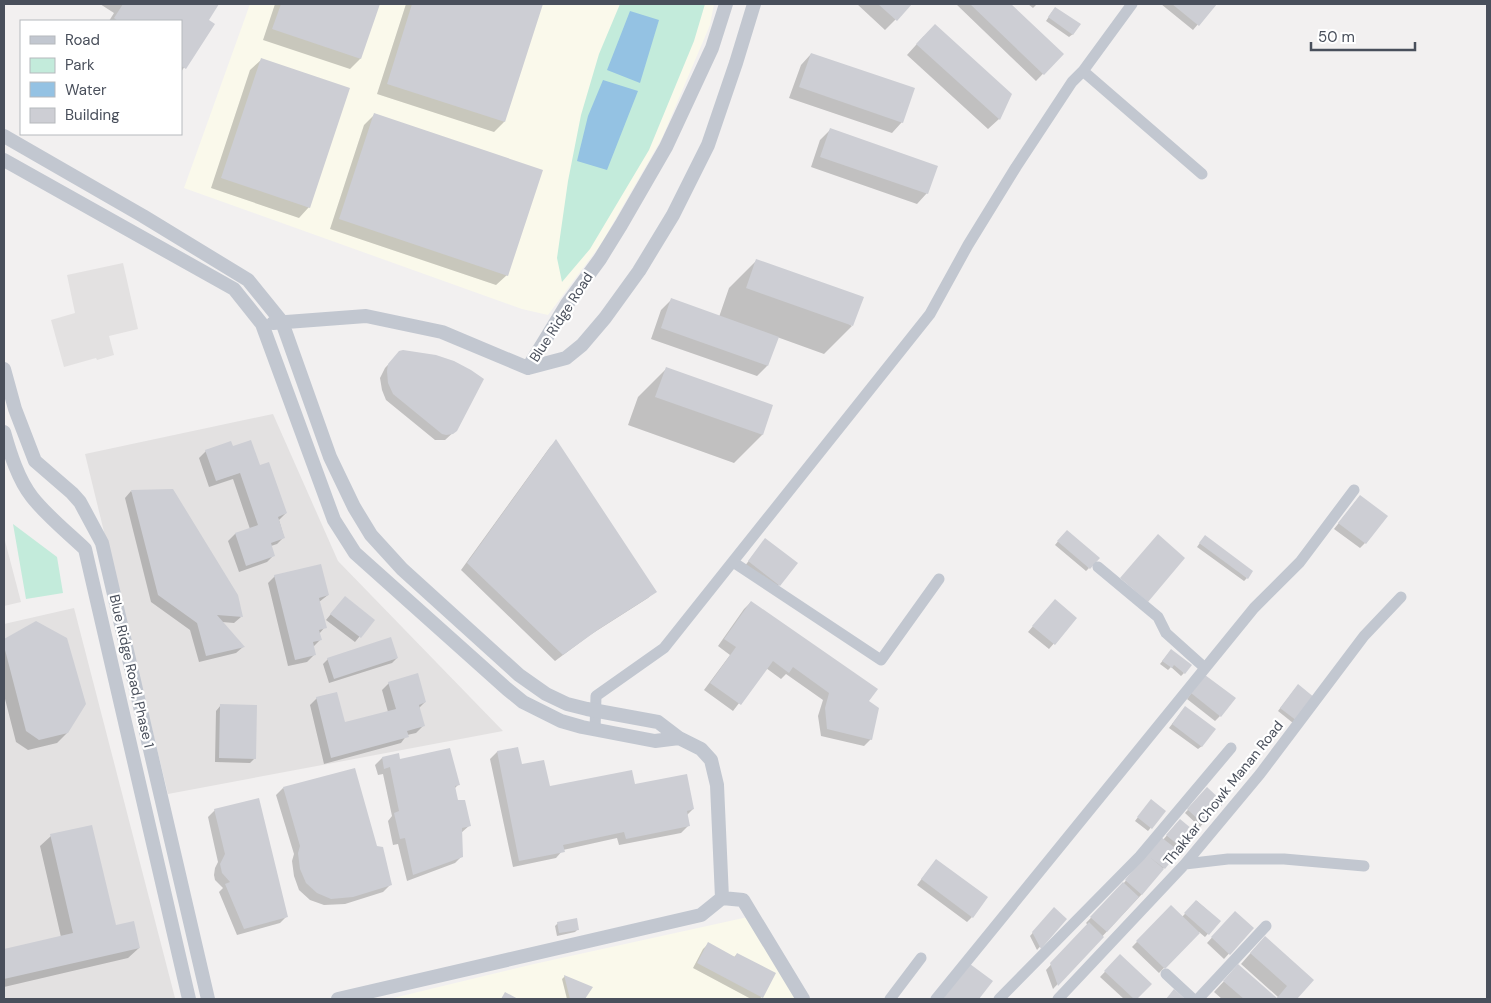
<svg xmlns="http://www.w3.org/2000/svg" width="1491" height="1003" font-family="'DM Sans',sans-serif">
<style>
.commercial{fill:#faf9eb}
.education{fill:#e3e1e1}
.green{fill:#c3ebdb}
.water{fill:#94c2e3}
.shadow{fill:#0003}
.building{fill:#cdced4}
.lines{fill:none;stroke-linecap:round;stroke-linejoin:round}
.minor{stroke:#c2c7d0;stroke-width:11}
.tertiary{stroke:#c2c7d0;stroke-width:14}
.labels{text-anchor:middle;stroke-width:4.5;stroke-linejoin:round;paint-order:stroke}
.street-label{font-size:14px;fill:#494f5b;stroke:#fff}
</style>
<rect width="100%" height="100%" fill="#f2f0f0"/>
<path class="commercial" d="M250,4h464l-4,21 -48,113 -61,106 -53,71 -26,-6 -338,-121z
M748,917l49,82h-408l145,-35z"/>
<path class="education" d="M123,263l15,66 -29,7 5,19 -17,5 -1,-2 -32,9 -13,-47 24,-7 -8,-38z
M273,414l65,147 165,170 -335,63 -83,-340z
M4,537l17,65 -17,4z
M74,608l101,390 -171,1v-375z"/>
<path class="green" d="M620,4h85l-11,37 -45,109 -59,99 -28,33 -5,-24 11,-77 13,-66 18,-61z
M13,524l44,33 6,36 -37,6z"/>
<path class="water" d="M630,11l29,9 -19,63 -33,-13z
M603,80l35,11 -31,79 -30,-9 11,-45z"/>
<path class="shadow" d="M100,4h118l-11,17 6,3 -32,48v-51h-72l5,-8z
M275,4h103l-18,55 -10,10 -87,-29z
M406,4h136l-38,118 -10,10 -117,-38z
M857,4h54l-26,26z
M956,4h53l53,50 -26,27z
M1028,4h9l-4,4z
M1161,4h54l-22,26z
M1052,12l21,22 -4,3 -23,-16z
M924,36l86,58 -11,25 -11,10 -81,-74z
M811,54l91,68 -10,11 -103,-35 12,-33z
M261,60l48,147 -10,11 -88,-30 39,-118z
M374,115l133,160 -11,10 -166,-56 34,-104z
M830,130l97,63 -10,11 -106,-37 9,-27z
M757,260l95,66 -28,28 -47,-17 -10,29 -10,10 -106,-37 10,-29 10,-10 48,17 10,-29z
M399,353l57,77 -11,10h-10l-49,-40 -4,-10 -2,-12 5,-10z
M666,369l106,37 -10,29 -28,28 -106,-38 10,-28z
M556,441l99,150 -7,7 -58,37 -35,26 -94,-91 89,-123z
M233,448l53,65 -7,7 5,17 -7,7 -6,2 3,9 -7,7 -28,10 -11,-31 7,-7 15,-5 -17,-50 -24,8 -10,-29 7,-7z
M131,491l110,126 -7,6 -12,-1 21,25 -7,6 -37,9 -9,-32 -39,-28 -26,-104z
M1360,496l5,47 -5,5 -26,-19z
M1064,534l25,34 -3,3 -31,-26z
M1202,540l45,38 -3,3 -47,-34z
M761,545l18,40 -5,5 -30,-23z
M275,576l53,19 -9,7 6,25 -6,7 1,6 -7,7 1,8 -7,7 -19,4 -20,-83z
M751,602l116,99 4,38 -7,7 -43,-10 -3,-20 5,-16 -37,-26 -5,5 -15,-11 -33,43 -29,-21 26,-35 -12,-9 26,-37z
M340,603l33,17 -18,22 -29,-22z
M1050,606l26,12 -27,31 -21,-17z
M36,623l31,110 -10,10 -29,7 -12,-8 -12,-47v-54z
M1168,654l16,19 -3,3 -10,-9 -3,3 -8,-6z
M397,658l-5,5 -63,20 -6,-19 5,-5z
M1200,681l20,35 -5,5 -28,-22z
M389,683l36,19 -6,6 4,18 -7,7 -9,2 -6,8 -77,21 -14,-59 7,-7 27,26 44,-12 -6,-22z
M1295,689l18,9 -20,25 -15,-12z
M221,705l34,53 -5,5 -35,-1 1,-51z
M1182,711l20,35 -4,3 -29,-21z
M517,748l4,17 28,23 85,-2 59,23 -7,7 2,10 -7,7 -62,12 -2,-7 -54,12 -7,8 -43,9 -23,-108 7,-7z
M382,758l76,27 -4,4 3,13 13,23 -9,8 1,23 -7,7 -48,18 -9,-37 -5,1 -5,-24 4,-5 -9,-42 -5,1 -3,-10z
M283,788l93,59 14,38 -7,7 -38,12 -21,1 -14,-5 -11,-10 -5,-14 -2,-15 2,-7 -18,-59z
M1207,789l15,14 -22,24 -15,-14z
M1148,804l16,8 -16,19 -13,-10z
M215,810l72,106 -7,7 -43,12 -18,-43 4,-4 -8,-8 -1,-5 1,-7 3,-6 -10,-45z
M1177,823l19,11 -16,18 -2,-1 -36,43 -89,95 -7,-19 42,-45 -2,-2 37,-39 35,-42 5,-2z
M51,836l64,90 24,22 -11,10 -124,29v-37l57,-13 -21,-91z
M936,860l36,57 -5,5 -50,-37z
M1197,901l22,20 -14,16 -6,-5 -40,41 -27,-26 39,-40 11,10z
M1051,912l14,7 -28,31 -7,-14z
M1235,912l17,16 -28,31 -17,-16z
M558,923l20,6 -3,3 -18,4 -2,-10z
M708,944l26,13 3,-3 25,43 -3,2h-8l-58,-31 10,-19z
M1255,948l57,32 -17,19h-73l-8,-7 24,-26 38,33 2,-2 -37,-33z
M1120,956l30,28 -15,15h-11l-24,-22z
M565,976l26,12 -8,11h-16l-5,-20z"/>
<path class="building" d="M123,4h96l-10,16 6,4 -29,45 -5,-3v-45h-63l-4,-3z
M281,4h99l-19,55 -89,-30z
M412,4h131l-38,118 -118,-38z
M878,4h34l-15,17z
M970,4h41l53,50 -20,21z
M1172,4h45l-18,22z
M1055,7l26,17 -8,11 -25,-18z
M935,24l77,70 -12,26 -84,-76z
M811,53l104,35 -12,35 -104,-36z
M261,58l89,30 -40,120 -89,-30z
M374,113l169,57 -35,106 -169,-57z
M830,128l108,38 -10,28 -108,-37z
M756,259l108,38 -11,29 -107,-38z
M671,298l108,39 -11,29 -107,-38z
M403,350l33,5 18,6 17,9 13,9 -27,52 -4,3 -7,1 -4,-1 -49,-40 -5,-11 -1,-12 1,-7 11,-13z
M666,367l107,38 -10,30 -108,-38z
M556,439l101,153 -58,37 -36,26 -96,-92z
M251,440l9,25 9,-3 18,51 -9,4 7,21 -14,5 4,13 -29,10 -11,-33 23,-8 -18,-52 -24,8 -11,-31 26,-9 2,5z
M173,489l65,106 5,22 -26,-2 28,32 -39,9 -9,-33 -39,-28 -27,-105z
M1360,495l28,21 -22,28 -28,-21z
M1067,530l33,28 -10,11 -33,-28z
M1158,534l27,24 -37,44 -28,-24z
M1205,535l48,36 -5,8 -49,-36z
M765,538l33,25 -18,23 -32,-25z
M321,564l8,31 -10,3 8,30 -8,2 3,10 -9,2 3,13 -21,5 -21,-85z
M345,596l30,24 -14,18 -31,-24z
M1055,599l22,19 -22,27 -23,-19z
M751,601l127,88 -9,12 10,7 -7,32 -45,-11 -2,-21 4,-15 -36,-26 -4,6 -16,-12 -32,44 -31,-22 26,-36 -12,-8z
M36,621l31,17 19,66 -18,29 -29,7 -13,-9 -22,-85v-7z
M391,637l7,21 -64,21 -7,-21z
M1171,649l21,16 -7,9 -11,-9 -2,3 -10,-7z
M418,673l8,29 -7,3 6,21 -18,5 2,6 -78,21 -15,-61 21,-5 8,30 51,-13 -8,-27z
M1205,675l31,23 -15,19 -30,-24z
M1298,684l17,14 -18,23 -17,-13z
M220,704l37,1 -1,54 -37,-1z
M1185,706l31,23 -14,18 -30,-23z
M518,747l4,17 22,-4 6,26 82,-16 3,14 52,-10 7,35 -7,2 3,15 -64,13 -2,-7 -61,13 2,7 -46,9 -22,-110z
M450,748l10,37 -5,1 3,14h7l6,26 -9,2 1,29 -50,18 -8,-37 -5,1 -6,-26 5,-2 -9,-44 -6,2 -2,-12 17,-4 1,6z
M355,768l22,78 6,1 9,38 -39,12 -22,2 -14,-6 -11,-10 -6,-14 -2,-16 2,-7 -17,-59z
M1207,787l17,16 -20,22 -17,-16z
M259,798l29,119 -44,12 -19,-45 5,-2 -8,-9 -2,-9 5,-10 -11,-45z
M1151,799l15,12 -14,18 -15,-12z
M1180,819l18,15 -14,16 -18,-15z
M92,825l24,100 18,-4 6,27 -136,31v-30l69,-16 -23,-99z
M1161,837l18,14 -14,18 -18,-14z
M1146,854l18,15 -22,26 -17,-15z
M936,859l52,38 -15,21 -52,-39z
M1123,882l16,15 -32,35 -17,-15z
M1196,900l25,21 -12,14 -25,-22z
M1171,905l29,28 -35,36 -29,-28z
M1054,907l13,12 -26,30 -9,-17z
M1235,911l19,17 -24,27 -19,-18z
M577,918l2,12 -20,3 -2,-11z
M1089,922l15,15 -46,49 -8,-23z
M1265,936l49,44 -17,19h-53l-21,-18 15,-17 39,34 10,-12 -37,-33z
M708,942l27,15 2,-4 39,20 -13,25 -66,-35z
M1120,954l32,30 -15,15h-3l-30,-28z
M970,964l23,17 -14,18h-37z
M564,975l29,12 -8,12h-15z
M1174,989l11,10h-19z
M505,992l13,7h-17z"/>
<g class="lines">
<path class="minor" d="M1083,71l119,103
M733,562l148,98 58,-81
M1098,567l60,50 8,16 39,35
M595,730l1,-34 68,-48 266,-334 38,-69 48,-78 56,-85 11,-11 49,-67
M1185,864l43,-5h56l80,7
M1166,974l27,25
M890,999l31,-41
M936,999l318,-391 46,-46 54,-72
M999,999l141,-143 91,-108
M1058,999l127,-135 75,-90 104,-138 37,-39
M1198,999l68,-73"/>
<path class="tertiary" d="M4,136l139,80 105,64 34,42 48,135 24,50 17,28 31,34 117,106 27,19 21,10 20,5 71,13 21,16 22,11 10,11 6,25 5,113
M4,160l230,129 28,35 72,196 21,33 152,136 16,13 38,19 21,6 73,14 24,-3
M273,323l93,-7 76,16 86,36
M528,368l38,-10 16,-13 23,-27 34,-47 34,-56 35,-70 28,-82 18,-59
M528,368l39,-64 33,-45 21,-34 45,-78 46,-99 14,-44
M4,369l11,40 20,52 37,32 8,9 22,41 106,456
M4,432c6,21 14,47 28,65 15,19 35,35 53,52l104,450
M338,999l363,-84 21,-17 21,2 60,99"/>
</g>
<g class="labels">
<g class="street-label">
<text transform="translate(561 317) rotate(-57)" y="5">Blue Ridge Road</text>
<text transform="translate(132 671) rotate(77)" y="5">Blue Ridge Road, Phase 1</text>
<text transform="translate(1223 793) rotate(-51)" y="5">Thakkar Chowk Manan Road</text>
</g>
</g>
<rect width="1491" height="1003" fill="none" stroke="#494f5b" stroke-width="10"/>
<rect x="20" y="20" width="162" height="115" fill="#ffffff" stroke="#b6b9bd"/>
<rect x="30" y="36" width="25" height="8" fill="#c2c7d0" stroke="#b6b9bd"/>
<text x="65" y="45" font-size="15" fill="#494f5b">Road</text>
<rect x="30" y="58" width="25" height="15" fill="#c3ebdb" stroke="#b6b9bd"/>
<text x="65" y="70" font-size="15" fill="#494f5b">Park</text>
<rect x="30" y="82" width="25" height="15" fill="#94c2e3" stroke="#b6b9bd"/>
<text x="65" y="95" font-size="15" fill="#494f5b">Water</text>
<rect x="30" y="108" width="25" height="15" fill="#cdced4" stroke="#b6b9bd"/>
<text x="65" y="120" font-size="15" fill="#494f5b">Building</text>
<path d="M1311 42v8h104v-8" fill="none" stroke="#494f5b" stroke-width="2.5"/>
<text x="1318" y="42" font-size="15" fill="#494f5b" stroke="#ffffff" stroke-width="4" paint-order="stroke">50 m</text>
</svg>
